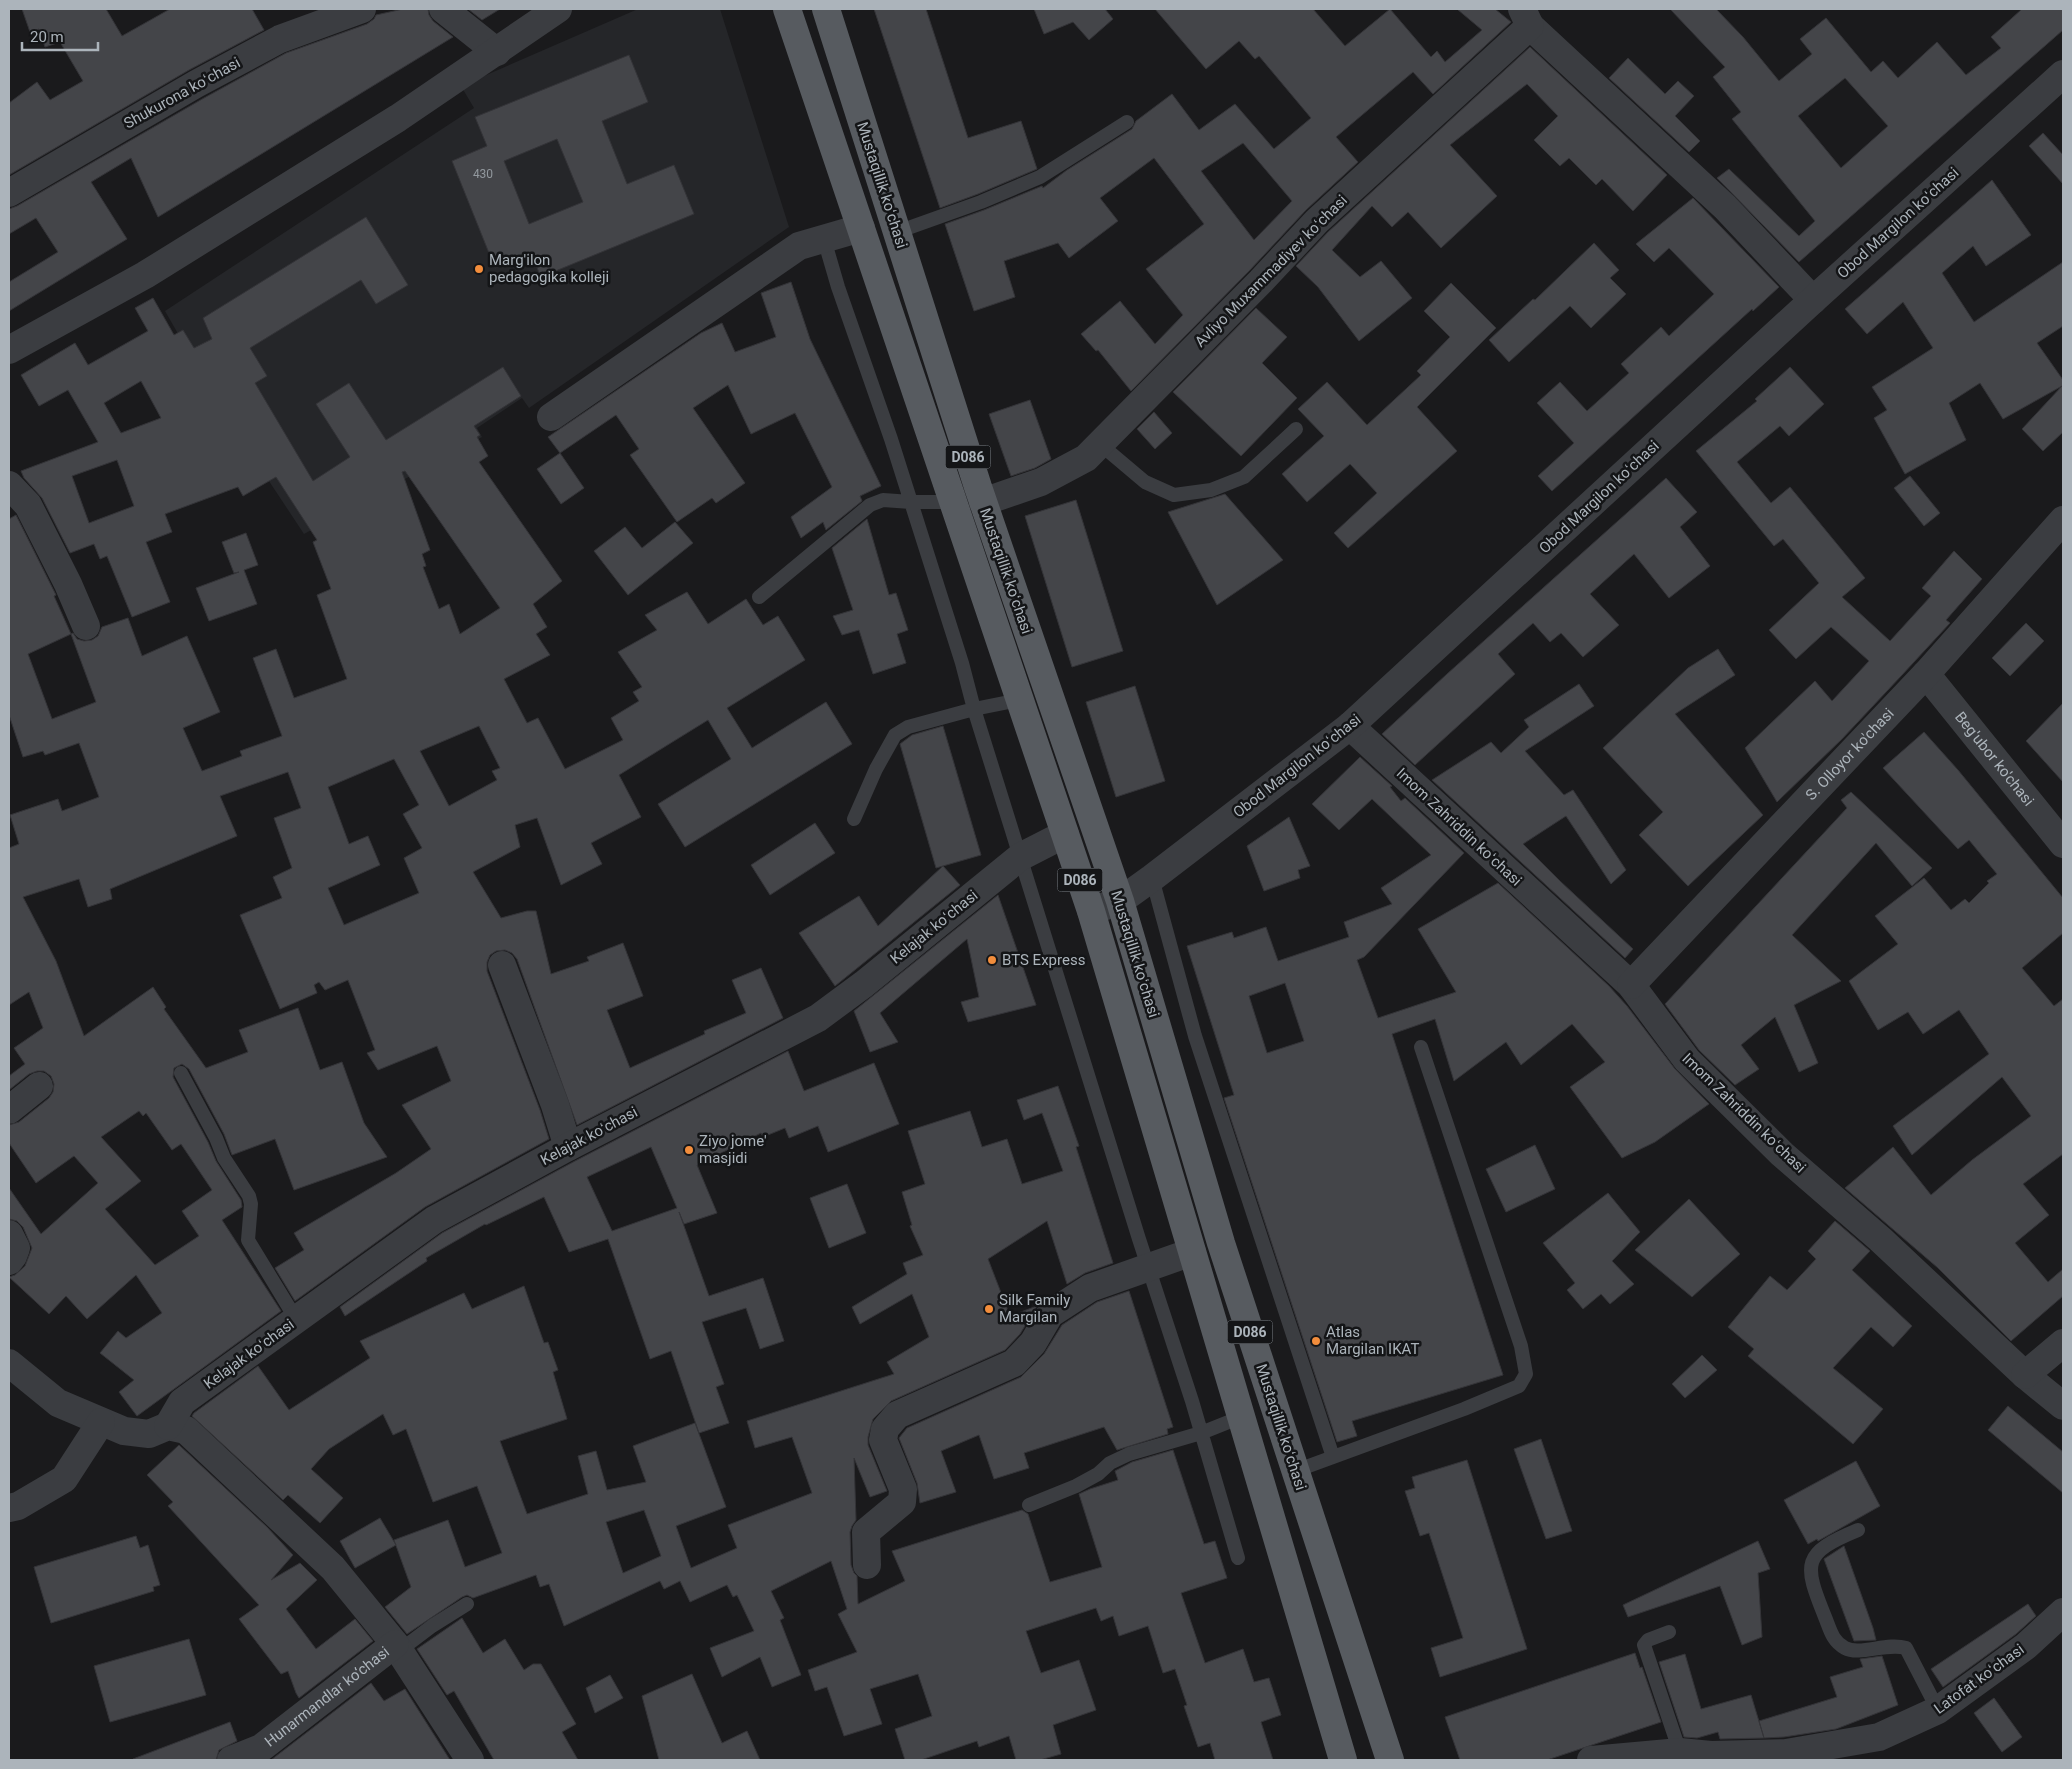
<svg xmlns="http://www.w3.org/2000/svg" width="2072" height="1769" font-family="Roboto,sans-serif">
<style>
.built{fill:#252629}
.building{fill:#444549;stroke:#343438;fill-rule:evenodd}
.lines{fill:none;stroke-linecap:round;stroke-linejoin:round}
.service{stroke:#3b3d41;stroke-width:14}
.minor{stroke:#3b3d41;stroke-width:28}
.primary{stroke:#575b60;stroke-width:28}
.poi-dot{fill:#f28d3c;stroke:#141517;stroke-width:2}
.labels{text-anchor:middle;stroke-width:5;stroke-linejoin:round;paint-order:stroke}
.number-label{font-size:12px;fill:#92989e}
.shield{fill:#141517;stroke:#7e848a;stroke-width:1}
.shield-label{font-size:14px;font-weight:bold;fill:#acb4bb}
.street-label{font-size:15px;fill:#acb4bb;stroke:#141517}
.poi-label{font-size:15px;fill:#acb4bb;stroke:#141517;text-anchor:start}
</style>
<rect width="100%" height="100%" fill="#1a1a1c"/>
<path class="built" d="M638,9h82l69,218 -260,181 -7,-10 -45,30 5,9 -178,97 -84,-127 -55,-96 309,-203 -13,-22z"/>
<path class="building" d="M22,9h84l16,27 48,-27h82l12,21 -75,40 -180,105v-72l28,-21 13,18 33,-19 -23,-39 -15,5 -6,-18 -9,3z
M403,9h25l1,6 4,6 20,16 -295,180 -27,-59 -40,24 36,57 -118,72v-29l49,-30 -22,-34 -27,16v-25l8,-3 187,-108 82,-45 81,-29 7,-5 2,-4z
M468,9h32l-18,11z
M874,9h52l42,129 53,-17 16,48 -59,25 -38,14z
M1034,9h71l8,10 -24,21 -16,-18 -29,12z
M1155,9h158l32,37 45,-37 41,48 6,-6 8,11 37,-32 -25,-21h38l16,13 -78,72 -20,-22 -77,65 22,25 -52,48 -56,60 -119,121 -33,-41 -2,1 -15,-17 39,-33 35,43 28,-29 -37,-46 58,-45 -50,-66 -54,40 18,23 -49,37 -11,-15 -54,18 11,36 -41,14 -29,-87 39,-14 58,-24 1,2 24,-18 65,-41 4,-8 36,-27 27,36 36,-26 39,45 37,-31 -52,-62 -4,3 -16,-18 -33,28zM1243,143l49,58 -38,39 -53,-69z
M1670,9h46l27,28 36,44 33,-27 -12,-15 26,-21 45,54 12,-11 15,17 39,-36 29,33 35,-27 -10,-11 31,-28h41v21l-264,232 -82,-84 12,-9 70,67 16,-15 -83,-102 9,-7 -28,-35 12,-10zM1845,78l43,48 -47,42 -43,-52z
M1530,47l137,128 -34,36 -31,-32 -6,6 -27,-27 -9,8 -26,-26 24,-24 -31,-32 -77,61 47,51 -56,52 -33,-36 -16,15 -20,-21 -40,44 28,27 21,-16 31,37 -53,43 -41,-54 -22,-21 32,-34z
M629,55l19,47 -46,19 25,63 47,-19 20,49 -153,63 -10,-23 -36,14 -43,-107 35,-15 -12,-29zM557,139l26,63 -54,22 -25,-63z
M1628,58l37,36 13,-13 16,15 -19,20 25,25 -11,11 -80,-74z
M2043,133l20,22v29l-34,-38z
M1992,180l39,55 -45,31 -13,-20 -31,27 32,49 89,-60v64l-26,17 26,37v52l-20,19 -21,-22 40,-43 -59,33 -23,-36 -31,20 17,37 -61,34 -31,-56 13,-8 -15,-23 61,-39 -30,-46 -36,32 -22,-25z
M1693,198l86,89 -26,24 -1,-2 -200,182 -14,-15 36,-33 -37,-40 23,-21 27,29 42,-38 -8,-9 40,-37 8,9 45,-42 -45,-46 -15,14 -18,-18z
M366,217l42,68 -32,19 -15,-24 -111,68 17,28 -12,7 58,98 37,-24 -34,-53 33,-21 37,57 117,-73 18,29 -47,30 6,9 -3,2 11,19 -9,6 83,119 -29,23 14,23 -11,7 14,21 -46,24 23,44 11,-5 27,51 58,-29 -12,-22 28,-17 -6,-9 9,-5 -24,-35 39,-22 -12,-15 42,-23 21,32 38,-25 17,26 15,-9 27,44 -78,48 25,40 74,-46 26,42 -167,103 -27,-43 73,-45 -23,-39 -89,55 22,42 -50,26 11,21 -41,21 -24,-67 -22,7 5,22 -47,25 28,46 26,-7h9l15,63 38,-13 -2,-4 36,-14 20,53 -36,14 23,58 75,-34 -1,-3 42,-18 -14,-33 29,-12 22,50 -206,107 -60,-166 -5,-6 -7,-3 -9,1 -6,4 -3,7v9l53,139 9,29 -124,68 -130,94 -20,-33 29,-18 -10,-17 102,-60 35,-24 -29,-44 49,-24 -14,-35 -59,24 -11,-17 8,-3 -27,-70 -23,10 -6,-8 -5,3 3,8 -37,16 -40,-94 42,-17 -9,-21 19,-9 -18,-50 27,-10 -13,-36 -68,24 17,40 -127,53 2,10 -24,8 -9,-28 -56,18 33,64 28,75 69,-49 13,20 -2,2 42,59 42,-16 -9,-22 59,-22 22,62 22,-8 22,61 23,34 -93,33 -19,-51 -43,16 -8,-21 -35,-65 -7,-5 -8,4 -1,9 35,65 8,19 25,39 1,7 -20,13 59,91 -144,105 -18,-24 15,-12 -34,-27 18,-22 8,7 36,-25 -26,-38 -49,44 -21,-23 -17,18 -40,-37 6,-2 10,-9 7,-18 -9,-21 -6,-6 -8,-2v-31l32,46 57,-51 -24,-27 -38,27 -27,-40v-18l10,-3 30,-24 4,-6 1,-8 -3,-8 -7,-5h-7l-8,3 -20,16v-14l16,-12 -11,-16 29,-20 -14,-36 -20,13v-157l10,-4 -9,-29 48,-16 4,12 37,-14 -20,-54 -34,12 -2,-4 -20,6 -14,-42v-196l7,-4 40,80 -2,1 17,38 2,-1 4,6 7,2 8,-1 6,-4 4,-9 26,-9 14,38 45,-20 33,76 -37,16 19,43 40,-15 -2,-5 42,-15 -29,-78 23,-9 18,49 53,-19 -30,-84 14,-6 -18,-47 4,-2 -41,-63 -33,19 -5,-9 -73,27 7,18 -26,10 24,60 -38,15 -25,-61 -7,3 -6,-15 -24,9 -28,-55 -18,-20 -3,-7 77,-29 -30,-52 -29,16 -18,-31 54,-32 13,22 60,-34 -13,-23 18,-10 21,37 9,-5 11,18 18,-9 -9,-21zM141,381l20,37 -40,15 -17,-30zM117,460l17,46 -45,17 -17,-47zM405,471l95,137 -40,26 -11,-30 -10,5 -16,-42 3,-1 -4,-12 8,-4 -28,-78zM71,634l25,68 -44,17 -24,-65zM479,726l21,42 -8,3 5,9 -48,26 -29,-55zM394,759l25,46 -16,9 19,34 -18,10 15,35 -75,32 -16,-37 52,-23 -12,-29 -19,8 -21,-57zM139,1111l4,5 3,-3 26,37 9,-6 31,46 -30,21 17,25 -44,29 -50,-56 36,-28 -40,-44z
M1594,243l25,27 -9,8 16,16 -35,34 -21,-22 -61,56 -20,-22 44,-41 2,1z
M791,282l19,57 71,147 -21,10 2,5 -36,29 -3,-8 -22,16 -10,-21 41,-30 -37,-74 -44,21 -23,-49 -35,23 52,75 -29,20 -4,-5 -35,24 -47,-67 9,-6 -23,-34 -56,38 -12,-16 153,-104 21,-10 13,29 41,-15 -15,-44z
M1451,283l45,45 -79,79 40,44 -109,97 -14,-15 43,-40 -27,-29 -43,38 -25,-28 42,-38 -26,-27 29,-27 40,43 54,-50 -4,-4 33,-34 -26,-26z
M1256,308l31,29 -25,26 35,35 -56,58 -68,-64z
M1790,367l34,37 -35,32 -9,-10 -43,36 34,41 19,-16 75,91 -23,19 48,44 41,-45 -9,-8 32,-37 28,28 -36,41 4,3 -48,52 -60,64 -65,63 -32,-54 70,-67 17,20 37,-40 -38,-34 -35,32 -27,-29 50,-47 -36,-44 -9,7 -78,-95 61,-50 -2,-2z
M1030,400l21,59 -16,9 -24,8 -22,-62z
M1154,412l18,21 -17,16 -18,-20z
M560,453l24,35 -23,16 -24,-35z
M1910,476l30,37 -16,13 -30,-38z
M1666,478l31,34 -17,15 30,39 -41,32 -35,-44 -44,40 29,31 -36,32 -22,-24 -11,9 -17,-19 -35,31 17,20 -100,91 -33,-31 65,-60z
M1225,494l58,66 -66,45 -49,-93z
M1076,500l47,151 -51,16 -47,-151z
M867,519l22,76 7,-2 12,37 -11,4 9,29 -33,11 -14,-44 -17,5 -9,-19 20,-6 -21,-62z
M675,522l18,21 -65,52 -34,-44 31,-24 17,21z
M246,533l12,32 -14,5 13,34 -48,17 -13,-33 43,-16 -5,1 -12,-31z
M2026,623l18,18 -34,35 -18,-18z
M1718,649l17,26 -60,39 88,101 -75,71 -49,-51 24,-23 -60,-64 85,-80z
M1579,684l15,22 -69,45 39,44 9,-5 53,80 -15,14 -45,-68 -43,28 37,37 73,68 -8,9 -193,-178 59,-38 10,11 28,-26 -5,-7z
M1135,686l30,95 -49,16 -30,-95z
M2063,703v79l-37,-41z
M943,726l38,129 -45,13 -36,-124 12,-9z
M1924,732l34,38 105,128v35l-41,35 32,38 9,-7v155l-40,30 26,31 -34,28 33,39 15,-13v27l-52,45 -73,-73 -93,-80 48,-41 38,48 41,-35 59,-44 -29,-39 -90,78 -19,-29 96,-72 -30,-44 -36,24 -15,-22 -30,18 -29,-49 49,-37 -23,-28 49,-38 27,32 14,-11 4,4 20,-20 -2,-2 10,-7 -28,-34 -11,9 -75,-81z
M1360,757l32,29 -2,1 11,14 4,-3 59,55 -100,104 -7,3 21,58 78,-26 -38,-63 80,-46 111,103 18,20 48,63 34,35 -54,38 -33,16 -52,-71 35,-25 -33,-38 -51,41 -15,-23 -52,39 -19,-62 -43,15 111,341 -151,46 5,15 -20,6 -113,-344 10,-3 -47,-149 45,-14 2,6 32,-11 12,34 71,-24 -5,-15 48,-18 -11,-16 50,-33 -59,-56 -33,31 -27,-26zM1285,983l19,58 -37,12 -18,-57z
M1851,792l81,76 -20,18 -36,-43 -84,92 49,46 -47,24 24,58 -19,9 -24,-55 -34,28 18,24 -24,16 -36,-35 -34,-46 182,-196 -6,-8z
M1289,817l21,49 -12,4 2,8 -36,13 -17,-45z
M815,823l20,30 -65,42 -19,-30z
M943,866l17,19 -125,101 -36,-53 60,-37 19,30z
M998,895l38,110 -68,17 -7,-20 18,-5 -12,-58 -87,74 18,29 -28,10 -16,-41z
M788,1051l16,40 70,-28 25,61 -71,28 -10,-26 -29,12 -4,-10 -22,9 -2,-4 -64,32 20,48 -33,11 -5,-12 30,84 54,-18 21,63 -24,8 -14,-41 -44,14 22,62 -8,3 13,36 -30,10 -28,-82 -21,8 -42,-120 -39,13 -25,-55 -58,28 -1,-1 -59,34 1,3 -82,55 -5,-9 102,-74 133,-72zM651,1147l26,61 -65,23 -25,-54z
M1058,1086l21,60 -3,1 37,116 -28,10 -18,11 -20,-63 -59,38 22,57 27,-10 -17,28 -15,16 -114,51 -18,18 -5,18v8l19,46 -17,6 -16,-39 2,62 -4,6 -2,6 1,33 3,8 3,3 1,28 47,-23 -13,-30 130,-41 6,4 22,68 52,-15 -23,-73 11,-5 28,-9 -3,-9 17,-9 41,-12 31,94 11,-3 12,37 -46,15 24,70 38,-14 11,33 15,-4 12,37 -20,7 12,38h-58l-5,-17 -12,4 -14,-41 3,-1 -12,-36 -12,4 -15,-47 -29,10 -6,-20 -12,5 -5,-13 -70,23 15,42 38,-13 17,50 -43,15 8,29 -21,6h-24l-7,-24 -30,11 -2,-6 -56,19h-16l-10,-31 37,-13 -14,-42 -48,15 12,35 -38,12 -17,-49 -12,4 -7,-21 49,-18 -19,-38 9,-5 -16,-48 -60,30 13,27 -4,2 21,55 -29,12 -12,-30 -38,20 -12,-29 44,-17 -17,-36 -4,2 -6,-12 -37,17 -10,-21 -16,8 -4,-8 -96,45 -15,-42 -9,3 -4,-12 -63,23 -6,-3 -5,2 -55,37 -22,-27 26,-20 -17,-47 54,-20 17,47 37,-14 -25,-67 -44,16 -27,-73 -13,6 -10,-21 -54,35 -18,20 32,29 -23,25 -32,-28 -5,5 -91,-84 2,-3 64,-47 31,44 81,-52 -10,-17 104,-48 8,16 52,-23 20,57 4,-1 10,28 -5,2 14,47 -67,22 27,73 61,-20 -10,-38 18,-5 11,39 39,-8 -13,-36 62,-23 31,84 -50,19 15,42 46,-20 -9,-23 84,-32 -20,-56 -37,11 -8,-27 147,-47 -7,-12 42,-25 -17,-43 -52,30 -8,-17 55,-33 -4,-11 20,-8 -13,-29 2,-1 -10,-33 23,-8 -17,-53 62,-20 12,36 25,-8 15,45 41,-13 -21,-58 -18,7 -7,-20zM644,1510l17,46 -38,17 -17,-51z
M1535,1145l20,44 -49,23 -20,-43z
M847,1184l19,49 -37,15 -19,-50z
M1608,1193l32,39 -28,29 22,23 -24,20 -9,-10 -18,15 -16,-19 8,-7 -32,-40z
M1689,1199l51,55 -48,43 -57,-47z
M1835,1221l35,30 -18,19 60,56 -19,21 -22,-20 -38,41 50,41 -30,35 -105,-88 6,-7 -26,-22 42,-51 17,14 29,-31 -8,-8z
M1129,1291l44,136 -6,2 1,5 -51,16 -13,-23 -80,26 5,15 -35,11 -15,-44 -38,16 15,41 -36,11 -3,-20 -18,-45 8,-10 114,-51 23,-23 18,-29 35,-23z
M1702,1355l15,15 -32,28 -13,-14z
M2008,1406l55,46v41l-75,-63z
M1541,1439l31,92 -26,8 -32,-90z
M179,1445l88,82 26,28 -22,25 29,-17 17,17 -31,29 30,40 39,-30 18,22 -74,57 -3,-5 -8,-22 -7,3 -42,-55 20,-14 -91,-99 5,-4 -26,-27z
M1467,1460l60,189 -87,28 -9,-29 32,-10 -34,-105 -9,3 -15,-45 10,-3 -3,-11z
M1856,1461l24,45 -62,35 -1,-2 -9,5 -24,-44z
M380,1518l16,27 -41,23 -15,-27z
M136,1536l4,12 8,-3 12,40 -7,2 1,4 -103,32 -17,-56z
M1758,1541l12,28 -12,4 4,64 -20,8 -22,-59 -92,31 -5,-12z
M1844,1546l29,82 3,12 -22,1 -30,-82z
M2028,1604l8,12 -20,18 -73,53 -12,-18z
M462,1618l21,35 22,-14 19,31 9,-6h8l35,60 -14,8 16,28h-84l-40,-69 -7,4 -30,-46z
M189,1639l17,56 -96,27 -16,-56z
M1635,1653l5,15 2,-1 19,55 -114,38h-87l-15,-43z
M1685,1654l16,55 50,-14 13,43 -44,1 -2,-7 -21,6 -13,-1 -25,-75z
M1882,1656l16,49 -62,24 -52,8 -20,1 -5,-17 78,-24 -7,-20 33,-10 -3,-8z
M692,1674l30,69 25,-12 13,29h-101l-17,-64z
M610,1675l13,23 -28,15 -9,-25z
M371,1683l13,18 21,-12 45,71h-179z
M1994,1698l28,39 -20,15 -28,-39z
M230,1722l7,19 -18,9 -3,10h-82l-1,-1z"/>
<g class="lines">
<path class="service" d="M897,232l84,-30 59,-25 87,-55
M824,239l14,48 53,152 71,224 12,46 39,125 126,405 53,162 46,157
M1100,444l45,38 29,13 37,-5 33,-13 52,-48
M759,597l111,-92 13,-5 28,2h42
M854,819l22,-50 19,-34 13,-8 66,-18 45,-9
M1152,878l43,158 138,421
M181,1073l35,65 8,20 25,38 2,8 -3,36 48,79
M1295,1471l169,-62 55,-23 7,-12 -5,-28 -100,-299
M1029,1505l47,-19 22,-12 12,-11 19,-9 72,-21 40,-16
M1858,1530c-56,23 -55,33 -33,87 5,12 7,24 20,31 15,8 42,-6 61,0l32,62
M1669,1632l-21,8 -4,5 36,107
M399,1651l33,-25 35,-22"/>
<g class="minor">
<path d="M443,9l54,43"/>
<path d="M1530,26l195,181 88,93"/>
<path d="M9,193l187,-109 84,-45 82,-30"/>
<path d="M9,350l136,-75 253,-157 160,-109"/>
<path d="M551,417l248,-171 62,-18"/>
<path d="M9,485l19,20 40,79 18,42"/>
<path d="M983,502l58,-20 45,-24 175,-177 56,-60 213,-195 -8,-17"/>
<path id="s1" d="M1926,674l137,170"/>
<path d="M1350,726l281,259 56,75 95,94 98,85 145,136 38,31"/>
<path d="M1091,911l29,-10 32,-23 198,-152 463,-426 250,-226"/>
<path d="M502,965l53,140 13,42"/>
<path id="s2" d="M1631,985l295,-311 137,-154"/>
<path d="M9,1110l30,-24"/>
<path d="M9,1234l7,14 -3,8 -4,5"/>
<path d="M9,1363l49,40 66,28 25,3 19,-8 18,4 147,138 62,76 75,116"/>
<path d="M2025,1375l38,-32"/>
<path d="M168,1426l14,-24 252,-182 134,-73 250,-129 46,-34 156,-127 45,-23"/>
<path d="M9,1508l9,-2 46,-27 37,-57"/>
<path d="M867,1565l-1,-33 36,-30 1,-13 -20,-49 2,-11 12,-14 117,-52 19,-20 17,-29 40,-26 102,-36"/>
<path id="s3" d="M231,1760l30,-12 134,-104"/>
<path d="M1591,1760l89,-8 31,3 75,-2 93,-16 59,-27 88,-64 37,-34"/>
</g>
<path class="primary" d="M787,9l304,902 252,849
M826,9l152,478 142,414 101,342 169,517"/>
</g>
<g class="poi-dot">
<circle cx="479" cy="269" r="5"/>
<circle cx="992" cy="960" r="5"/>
<circle cx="689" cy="1150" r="5"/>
<circle cx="989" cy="1309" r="5"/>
<circle cx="1316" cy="1341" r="5"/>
</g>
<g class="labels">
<g class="number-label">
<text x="483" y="178">430</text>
</g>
<g class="shield">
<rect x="945.5" y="445.5" width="45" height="23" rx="4"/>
<rect x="1057.5" y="868.5" width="45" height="23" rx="4"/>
<rect x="1227.5" y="1320.5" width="45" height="23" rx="4"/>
</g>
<g class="shield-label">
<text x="968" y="462">D086</text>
<text x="1080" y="885">D086</text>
<text x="1250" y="1337">D086</text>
</g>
<g class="street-label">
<text transform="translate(182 93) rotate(-29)" y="5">Shukurona koʻchasi</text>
<text transform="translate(882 185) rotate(72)" y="5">Mustaqillik koʻchasi</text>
<text transform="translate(1898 223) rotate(-42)" y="5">Obod Margilon koʻchasi</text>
<text transform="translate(1271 271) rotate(-45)" y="5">Avliyo Muxammadiyev koʻchasi</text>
<text transform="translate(1599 497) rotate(-43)" y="5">Obod Margilon koʻchasi</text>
<text transform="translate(1006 571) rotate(71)" y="5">Mustaqillik koʻchasi</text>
<text dy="5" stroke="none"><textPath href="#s2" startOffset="318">S. Olloyor ko'chasi</textPath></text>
<text dy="5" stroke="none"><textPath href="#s1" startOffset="109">Beg'ubor ko'chasi</textPath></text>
<text transform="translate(1297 766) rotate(-38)" y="5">Obod Margilon koʻchasi</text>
<text transform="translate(1459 827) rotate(43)" y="5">Imom Zahriddin koʻchasi</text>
<text transform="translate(934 927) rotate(-39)" y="5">Kelajak koʻchasi</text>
<text transform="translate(1135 954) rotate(73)" y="5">Mustaqillik koʻchasi</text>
<text transform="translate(1744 1113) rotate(44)" y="5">Imom Zahriddin koʻchasi</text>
<text transform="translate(589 1136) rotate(-28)" y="5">Kelajak koʻchasi</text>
<text transform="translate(249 1354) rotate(-36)" y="5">Kelajak koʻchasi</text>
<text transform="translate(1281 1427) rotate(72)" y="5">Mustaqillik koʻchasi</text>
<text transform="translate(1979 1679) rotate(-36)" y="5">Latofat koʻchasi</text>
<text dy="5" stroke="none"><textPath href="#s3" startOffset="116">Hunarmandlar ko‘chasi</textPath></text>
</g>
<g class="poi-label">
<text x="489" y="265">Marg'ilon<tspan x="489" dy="17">pedagogika kolleji</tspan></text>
<text x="1002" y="965">BTS Express</text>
<text x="699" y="1146">Ziyo jome'<tspan x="699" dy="17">masjidi</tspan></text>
<text x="999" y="1305">Silk Family<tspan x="999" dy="17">Margilan</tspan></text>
<text x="1326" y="1337">Atlas<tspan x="1326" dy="17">Margilan IKAT</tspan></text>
</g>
</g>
<rect width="2072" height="1769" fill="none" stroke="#acb4bb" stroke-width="20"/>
<path d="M22 42v8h76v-8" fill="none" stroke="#acb4bb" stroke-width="2.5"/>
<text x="30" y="42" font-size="15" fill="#acb4bb" stroke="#141517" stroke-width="4" paint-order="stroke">20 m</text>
</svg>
